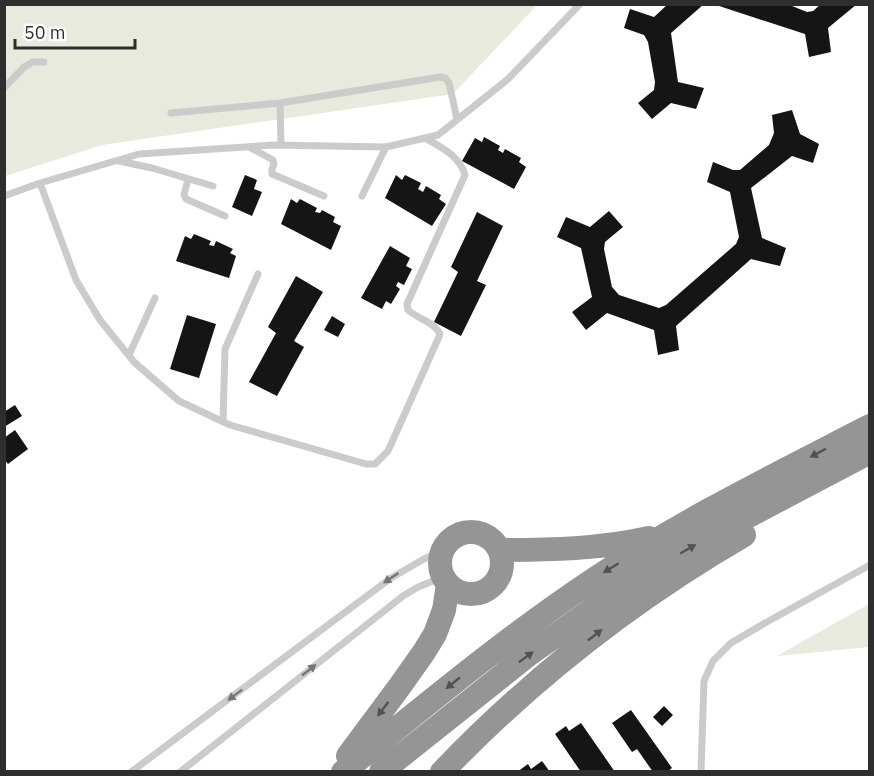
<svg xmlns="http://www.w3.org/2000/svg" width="874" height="776" font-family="'IBM Plex Sans',sans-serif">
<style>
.green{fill:#e7eadc}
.building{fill:#151515}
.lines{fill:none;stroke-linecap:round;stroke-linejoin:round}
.lane{stroke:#cbcbcb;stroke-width:7}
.highway{stroke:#959595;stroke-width:24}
.oneway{fill:#525252}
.oneway2{fill:#757575}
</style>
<rect width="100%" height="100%" fill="#fff"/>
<path class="green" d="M5,5h532l-84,89 -351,51 -97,31z
M869,604v43l-92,9z"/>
<path class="building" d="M668,4h36l-33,29 7,49 26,6 -8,21 -25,-6 -19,16 -14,-16 16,-13 1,-8 -7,-40 -4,-7 -20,-7 6,-19 24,8z
M713,4h74l20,8 6,-1 8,-7h36l-29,24 3,24 -22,5 -4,-23z
M792,110l8,24 19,10 -6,19 -21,-7 -41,32 11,50 24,10 -6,18 -29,-7 -75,67 3,24 -21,5 -4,-25 -47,-17 -21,17 -14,-18 20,-15 -11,-49 -24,-11 9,-20 24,10 19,-16 14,16 -18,15 -1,7 8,38 7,8 40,13 7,-3 70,-61 3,-7 -9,-45 -23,-10 6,-20 20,8h7l29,-25 5,-12 -2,-18z
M484,137l16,9 -2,4 5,3 2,-4 16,9 -2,4 7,5 -12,22 -52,-28 13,-23 7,4z
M245,175l12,5 -3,9 8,3 -10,24 -20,-9z
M396,175l6,5 3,-5 16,8 -3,6 5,3 3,-6 15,9 -2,4 7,5 -14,22 -47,-28z
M291,199l6,4 3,-4 17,9 -2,4 5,1 2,-3 13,7 -2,5 8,4 -10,24 -50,-26z
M477,212l26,14 -26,55 9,4 -25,51 -27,-14 24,-50 -7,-5z
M194,234l17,7 -2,4 5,1 2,-5 17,8 -3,4 6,3 -7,22 -53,-17 9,-25 6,3z
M390,246l20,12 -4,8 6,3 -8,16 -6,-3 -2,4 4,3 -9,15 -5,-3 -4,8 -21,-11z
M296,276l27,16 -29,49 10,6 -27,49 -28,-14 27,-49 -8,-6z
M187,315l29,9 -17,54 -29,-9z
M332,316l13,8 -7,13 -14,-7z
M15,405l7,11 -18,11v-15z
M15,430l13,19 -20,15 -4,-5v-21z
M664,706l9,9 -11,11 -9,-9z
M631,710l41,58 -5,4h-14l-16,-23 -5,3 -20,-29z
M581,723l34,49h-34l-26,-38 11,-8 3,5z
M542,761l8,11h-33l11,-8 3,5z"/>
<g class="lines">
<path class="lane" d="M4,88l20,-21 9,-5h11
M280,103l160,-26 5,1 4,5 8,36
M171,113l109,-10 1,42
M425,138c16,9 35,18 40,37l-58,129 1,6c10,9 26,12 32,24l-2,5 -50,112 -13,13h-9l-136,-39 -51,-24 -45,-39 -34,-42 -24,-40 -36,-97 99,-29 134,-9 113,2 52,-12 70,-56 72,-75
M251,148l22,12 1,4 -2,5v5l52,22
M119,161l33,7 61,18
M188,179l-4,16 2,4 39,17
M4,196l36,-13
M362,196l24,-49
M129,355l26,-57
M223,421l2,-72 33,-75
M131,772l260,-194 33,-19 18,-8
M180,772l223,-176 15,-9 25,-10
M701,772l3,-91 9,-20 18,-18 34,-20 105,-58"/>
<path class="highway" d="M440 563a31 31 0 1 1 62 0a31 31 0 1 1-62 0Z
M500,550c50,0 100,-1 149,-12
M348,756l52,-70 24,-34 11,-18 9,-24 4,-26
M343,772c83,-67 164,-135 253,-194 87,-58 181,-104 274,-152
M381,772l147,-117 82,-58 45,-29 46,-27 169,-89
M442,772c89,-93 190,-172 302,-237"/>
</g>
<defs><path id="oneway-solid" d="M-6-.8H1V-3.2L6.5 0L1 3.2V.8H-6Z" transform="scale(1.5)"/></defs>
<g class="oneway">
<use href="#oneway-solid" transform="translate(818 453) rotate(152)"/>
<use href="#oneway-solid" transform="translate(688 549) rotate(-30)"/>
<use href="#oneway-solid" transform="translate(611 568) rotate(148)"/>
<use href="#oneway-solid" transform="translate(595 635) rotate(-38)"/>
<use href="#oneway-solid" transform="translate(526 657) rotate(-37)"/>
<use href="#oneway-solid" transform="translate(453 683) rotate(141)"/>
<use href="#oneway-solid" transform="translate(383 709) rotate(127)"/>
</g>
<g class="oneway2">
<use href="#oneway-solid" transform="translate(391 578) rotate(146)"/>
<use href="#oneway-solid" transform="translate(309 670) rotate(-38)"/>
<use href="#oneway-solid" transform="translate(235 695) rotate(143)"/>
</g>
<rect width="874" height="776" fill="none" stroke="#2e2e2e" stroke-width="12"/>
<path d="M15 39v9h120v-9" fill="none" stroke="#2e2e2e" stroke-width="3"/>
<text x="24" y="39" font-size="18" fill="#2e2e2e" stroke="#ffffff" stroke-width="4.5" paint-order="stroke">50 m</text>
</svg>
